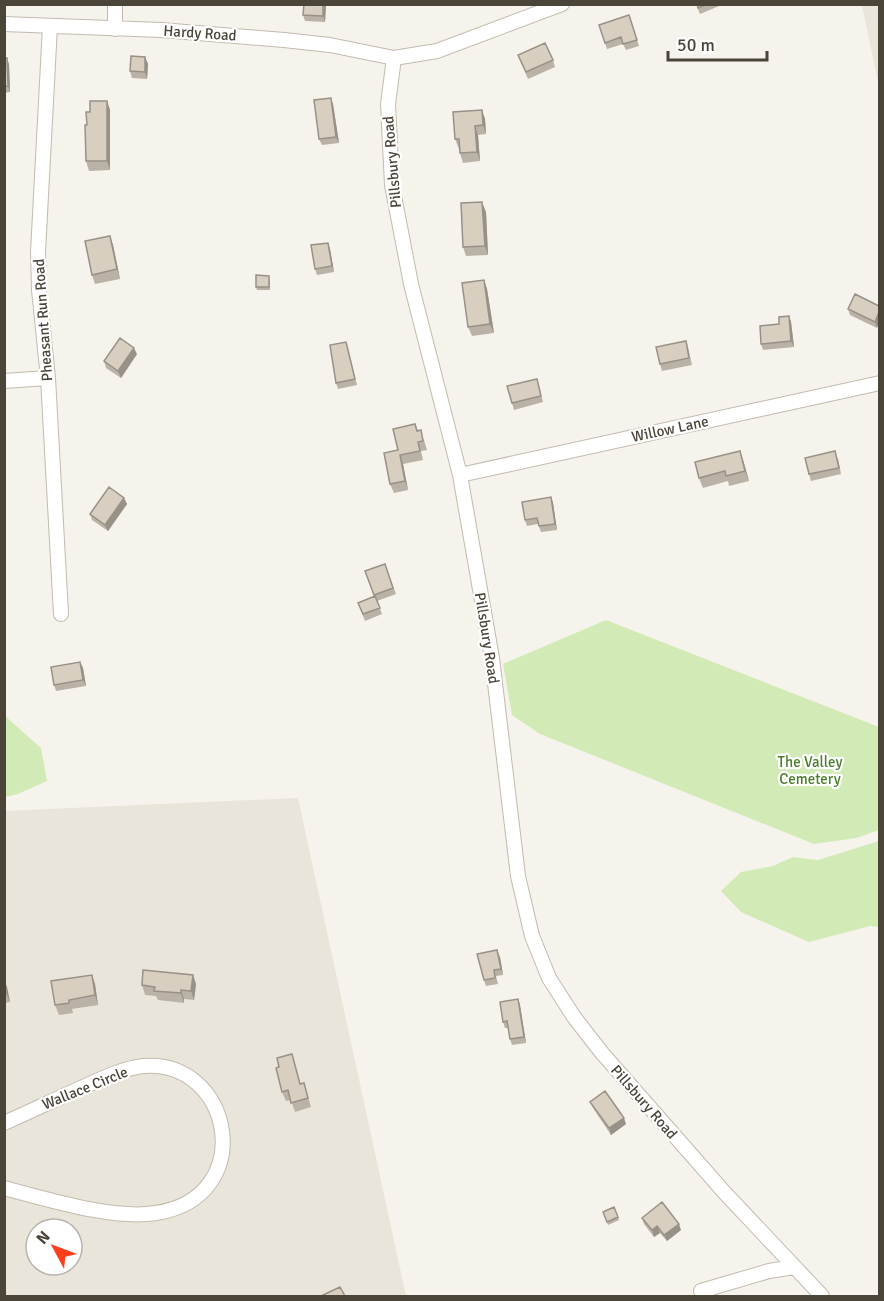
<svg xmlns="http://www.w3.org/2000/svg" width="884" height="1301" font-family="Signika,sans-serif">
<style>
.residential{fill:#eae5da;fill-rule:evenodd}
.green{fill:#d2eab5}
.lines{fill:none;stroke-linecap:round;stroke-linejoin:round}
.minor-casing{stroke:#c2bbae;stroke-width:16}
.minor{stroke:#fff;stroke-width:14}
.wall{fill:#bab2a6}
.shaded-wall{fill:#979187}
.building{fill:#d8cfc1;stroke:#979187;stroke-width:1.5}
.labels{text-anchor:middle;stroke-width:4.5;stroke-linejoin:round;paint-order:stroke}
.street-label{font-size:15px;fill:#4b4439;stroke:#fff}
.park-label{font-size:15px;fill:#4a7f2a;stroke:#fff}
</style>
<rect width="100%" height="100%" fill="#f6f3ec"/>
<path class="residential" d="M862,5h17v82z
M298,798l108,498h-401l-1,-485zM36,1229h36v36h-36z"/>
<path class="green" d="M606,620l273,107v103l-23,8 -42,6 -274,-110 -28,-19 -9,-51z
M4,715l37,33 6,33 -29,13 -13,3z
M879,841v86l-9,-1 -61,16 -68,-30 -20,-21 20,-19 32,-6 20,-9 25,3z"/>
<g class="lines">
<g class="minor-casing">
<path id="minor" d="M115,4v25
M4,24l157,6 123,10 46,5 64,13 43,-7 125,-47
M50,26l-12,226 1,38 9,88 13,236
M394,58l-6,46 4,81 19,99 49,191 32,183 26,218 14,60 17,42 25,39 28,36 122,139 98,104
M4,381l44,-3
M460,475l420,-92
M4,1123c25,-11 50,-23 75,-34 20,-9 41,-20 64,-23 89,-8 117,131 13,147 -43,7 -109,-14 -152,-25
M701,1291l68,-20 25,-4"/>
</g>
<use href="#minor" class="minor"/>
</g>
<path class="wall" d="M326,4l-1,18 -20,-1 -2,-6z
M696,4h28l-24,10z
M629,15l10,31 -13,4 -3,-6 -16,5 -8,-24z
M518,55l35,5 2,7 -27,12z
M145,57l3,7 -1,15 -15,-1 -2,-7z
M4,58l5,6 1,28 -6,1z
M107,101l3,9v60l-21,1 -3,-10 1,-36 3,-13z
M333,104l6,39 -17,2 -3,-6z
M482,110l3,9 1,15 -8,1 2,26 -17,2 -3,-10 -1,-4 -4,-10z
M486,212l2,43 -22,1 -3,-9z
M113,245l7,34 -25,5 -3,-9z
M330,249l4,23 -17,3 -2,-6z
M270,279v11h-13l-1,-3z
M484,280l3,9 7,44 -22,3 -4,-9z
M879,306l-2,22 -27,-13 -2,-6z
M789,316l2,6 3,25 -31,3 -2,-6 18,-20z
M686,341l2,6 4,18 -30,6 -2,-7z
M346,342l11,43 -19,4 -2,-6z
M137,354l-16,24 -15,-10 -2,-7z
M537,379l6,23 -29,8 -2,-7z
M415,424l3,7 6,9 3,10 -6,1 2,9 -20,4 5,26 -14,3 -4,-9 8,-34z
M838,458l3,16 -30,7 -2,-7z
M743,460l6,21 -20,5 -1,-5 -25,7 -4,-10z
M551,497l2,6 4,27 -16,2 -3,-8 -11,2 -2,-6z
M124,498l3,6 -19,27 -16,-11 -2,-6z
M385,564l11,30 -19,7 5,13 -17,7 -7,-18 16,-7 -9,-25z
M80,662l3,6 3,18 -30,5 -2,-6z
M500,957l3,18 -7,1 2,8 -12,2 -2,-6z
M193,975l3,9 -2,16 -10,-1v4l-26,-3 -2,-4 -11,-1 -3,-10z
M4,980l3,7 3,15 -6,1z
M95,984l3,21 -26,4 1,4 -14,2 -4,-10z
M518,999l2,6 6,38 -14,2 -2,-6 -2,-11h-3l-2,-6z
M295,1064l5,20 7,9 4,14 -16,5 -4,-12 -5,1 -4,-9z
M590,1102l36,22 -15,11 -18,-27z
M614,1207l5,13 -11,5 -5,-13z
M642,1218l39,12 -14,11 -7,-8 -6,4 -10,-13z"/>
<path class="shaded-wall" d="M323,4h3l-1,18 -2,-6z
M145,57l3,7 -1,15 -2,-7z
M7,58l2,6 1,28 -2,-6z
M331,98l2,6 6,39 -3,-6z
M107,101l3,9v60l-3,-9z
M482,110l3,9 1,15 -3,-9z
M475,126l3,9 2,26 -3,-9z
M482,202l4,10 2,43 -3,-9z
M110,236l3,9 7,34 -3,-10z
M328,243l2,6 4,23 -2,-6z
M484,280l3,9 7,44 -4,-9z
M879,312v11l-2,5 -2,-6z
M789,316l2,6 3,25 -3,-6z
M134,348l3,6 -16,24 -3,-7z
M740,451l3,9 6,21 -4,-10z
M400,455l3,9 5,26 -3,-9z
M551,497l2,6 4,27 -2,-6z
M124,498l3,6 -19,27 -3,-6z
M80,662l3,6 3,18 -3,-6z
M497,950l3,7 3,18 -2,-6z
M92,975l3,9 3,21 -3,-10z
M193,975l3,9 -2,16 -3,-9z
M4,980l3,7 3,15 -4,-9z
M181,990l3,9v4l-3,-10z
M518,999l2,6 6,38 -2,-6z
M624,1118l2,6 -15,11 -2,-7z
M679,1224l2,6 -14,11 -3,-6z
M657,1226l3,7 -6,4 -2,-7z"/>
<path class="building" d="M304,4h19v12l-20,-1z
M697,4h10l-9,4z
M629,15l8,25 -14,4 -2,-7 -16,6 -6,-18z
M545,43l8,17 -27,12 -8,-17z
M131,56l14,1v15l-15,-1z
M4,58h3l1,28 -4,1z
M331,98l5,39 -17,2 -5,-39z
M90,101h17v60h-21l-1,-36h2l-1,-13h4z
M482,110l1,15 -8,1 2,26 -17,1 -1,-14h-4l-2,-27z
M482,202l3,44 -22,1 -2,-44z
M110,236l7,33 -25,6 -7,-34z
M328,243l4,23 -17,3 -4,-24z
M256,275l13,1v11h-13z
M484,280l6,44 -22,3 -6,-44z
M855,294l24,12v6l-4,10 -27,-13z
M789,316l2,25 -30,3 -1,-18 19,-2v-7z
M120,338l14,10 -16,23 -14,-10z
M686,341l3,17 -29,6 -4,-17z
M346,342l9,37 -19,4 -6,-38z
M537,379l4,17 -29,7 -5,-17z
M415,424l2,7 4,-1 2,11 -5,1 2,9 -20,4 5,26 -15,3 -6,-31 14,-3 -5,-21z
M740,451l5,20 -19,5 -1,-5 -26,7 -4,-16z
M835,451l4,17 -30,6 -4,-16z
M109,487l15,11 -19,27 -15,-11z
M551,497l4,27 -16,2 -2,-8 -12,2 -3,-18z
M385,564l8,24 -19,7 -9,-24z
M375,596l5,12 -17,6 -5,-11z
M80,662l3,18 -29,5 -3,-18z
M497,950l4,19 -7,1 1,8 -11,2 -7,-26z
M143,970l50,5 -2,16 -10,-1v3l-27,-2 1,-4 -13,-2z
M92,975l3,20 -26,5v3l-14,2 -4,-24z
M518,999l6,38 -14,2 -3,-18 -4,1 -3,-20z
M292,1054l8,30 4,-1 4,15 -17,5 -3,-13 -6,2 -6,-24 3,-1 -2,-9z
M605,1091l19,27 -15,10 -19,-26z
M662,1202l17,22 -15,11 -7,-9 -5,4 -10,-12z
M614,1207l4,10 -11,5 -4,-10z
M340,1287l5,9h-24z"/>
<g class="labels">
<g class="street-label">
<text transform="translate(200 33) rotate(4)" y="5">Hardy Road</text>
<text transform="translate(392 162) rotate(-95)" y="5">Pillsbury Road</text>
<text transform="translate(43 320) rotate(-94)" y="5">Pheasant Run Road</text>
<text transform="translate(670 429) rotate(-12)" y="5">Willow Lane</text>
<text transform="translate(487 638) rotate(81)" y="5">Pillsbury Road</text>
<text transform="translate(85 1088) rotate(-22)" y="5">Wallace Circle</text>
<text transform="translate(644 1102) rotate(49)" y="5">Pillsbury Road</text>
</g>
<g class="park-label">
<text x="810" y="767">The Valley<tspan x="810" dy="17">Cemetery</tspan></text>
</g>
</g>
<rect width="884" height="1301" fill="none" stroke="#4b4439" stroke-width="12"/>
<g transform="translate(54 1247) rotate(311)"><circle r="28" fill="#ffffff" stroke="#b7b4b0" stroke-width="1.5"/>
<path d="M0-4.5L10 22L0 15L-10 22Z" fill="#fc3f1d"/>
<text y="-9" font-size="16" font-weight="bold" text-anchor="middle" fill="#4b4439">N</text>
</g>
<path d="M668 51v9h99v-9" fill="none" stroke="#4b4439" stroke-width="3"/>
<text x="677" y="51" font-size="18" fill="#4b4439" stroke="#ffffff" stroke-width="4.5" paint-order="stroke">50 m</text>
</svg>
